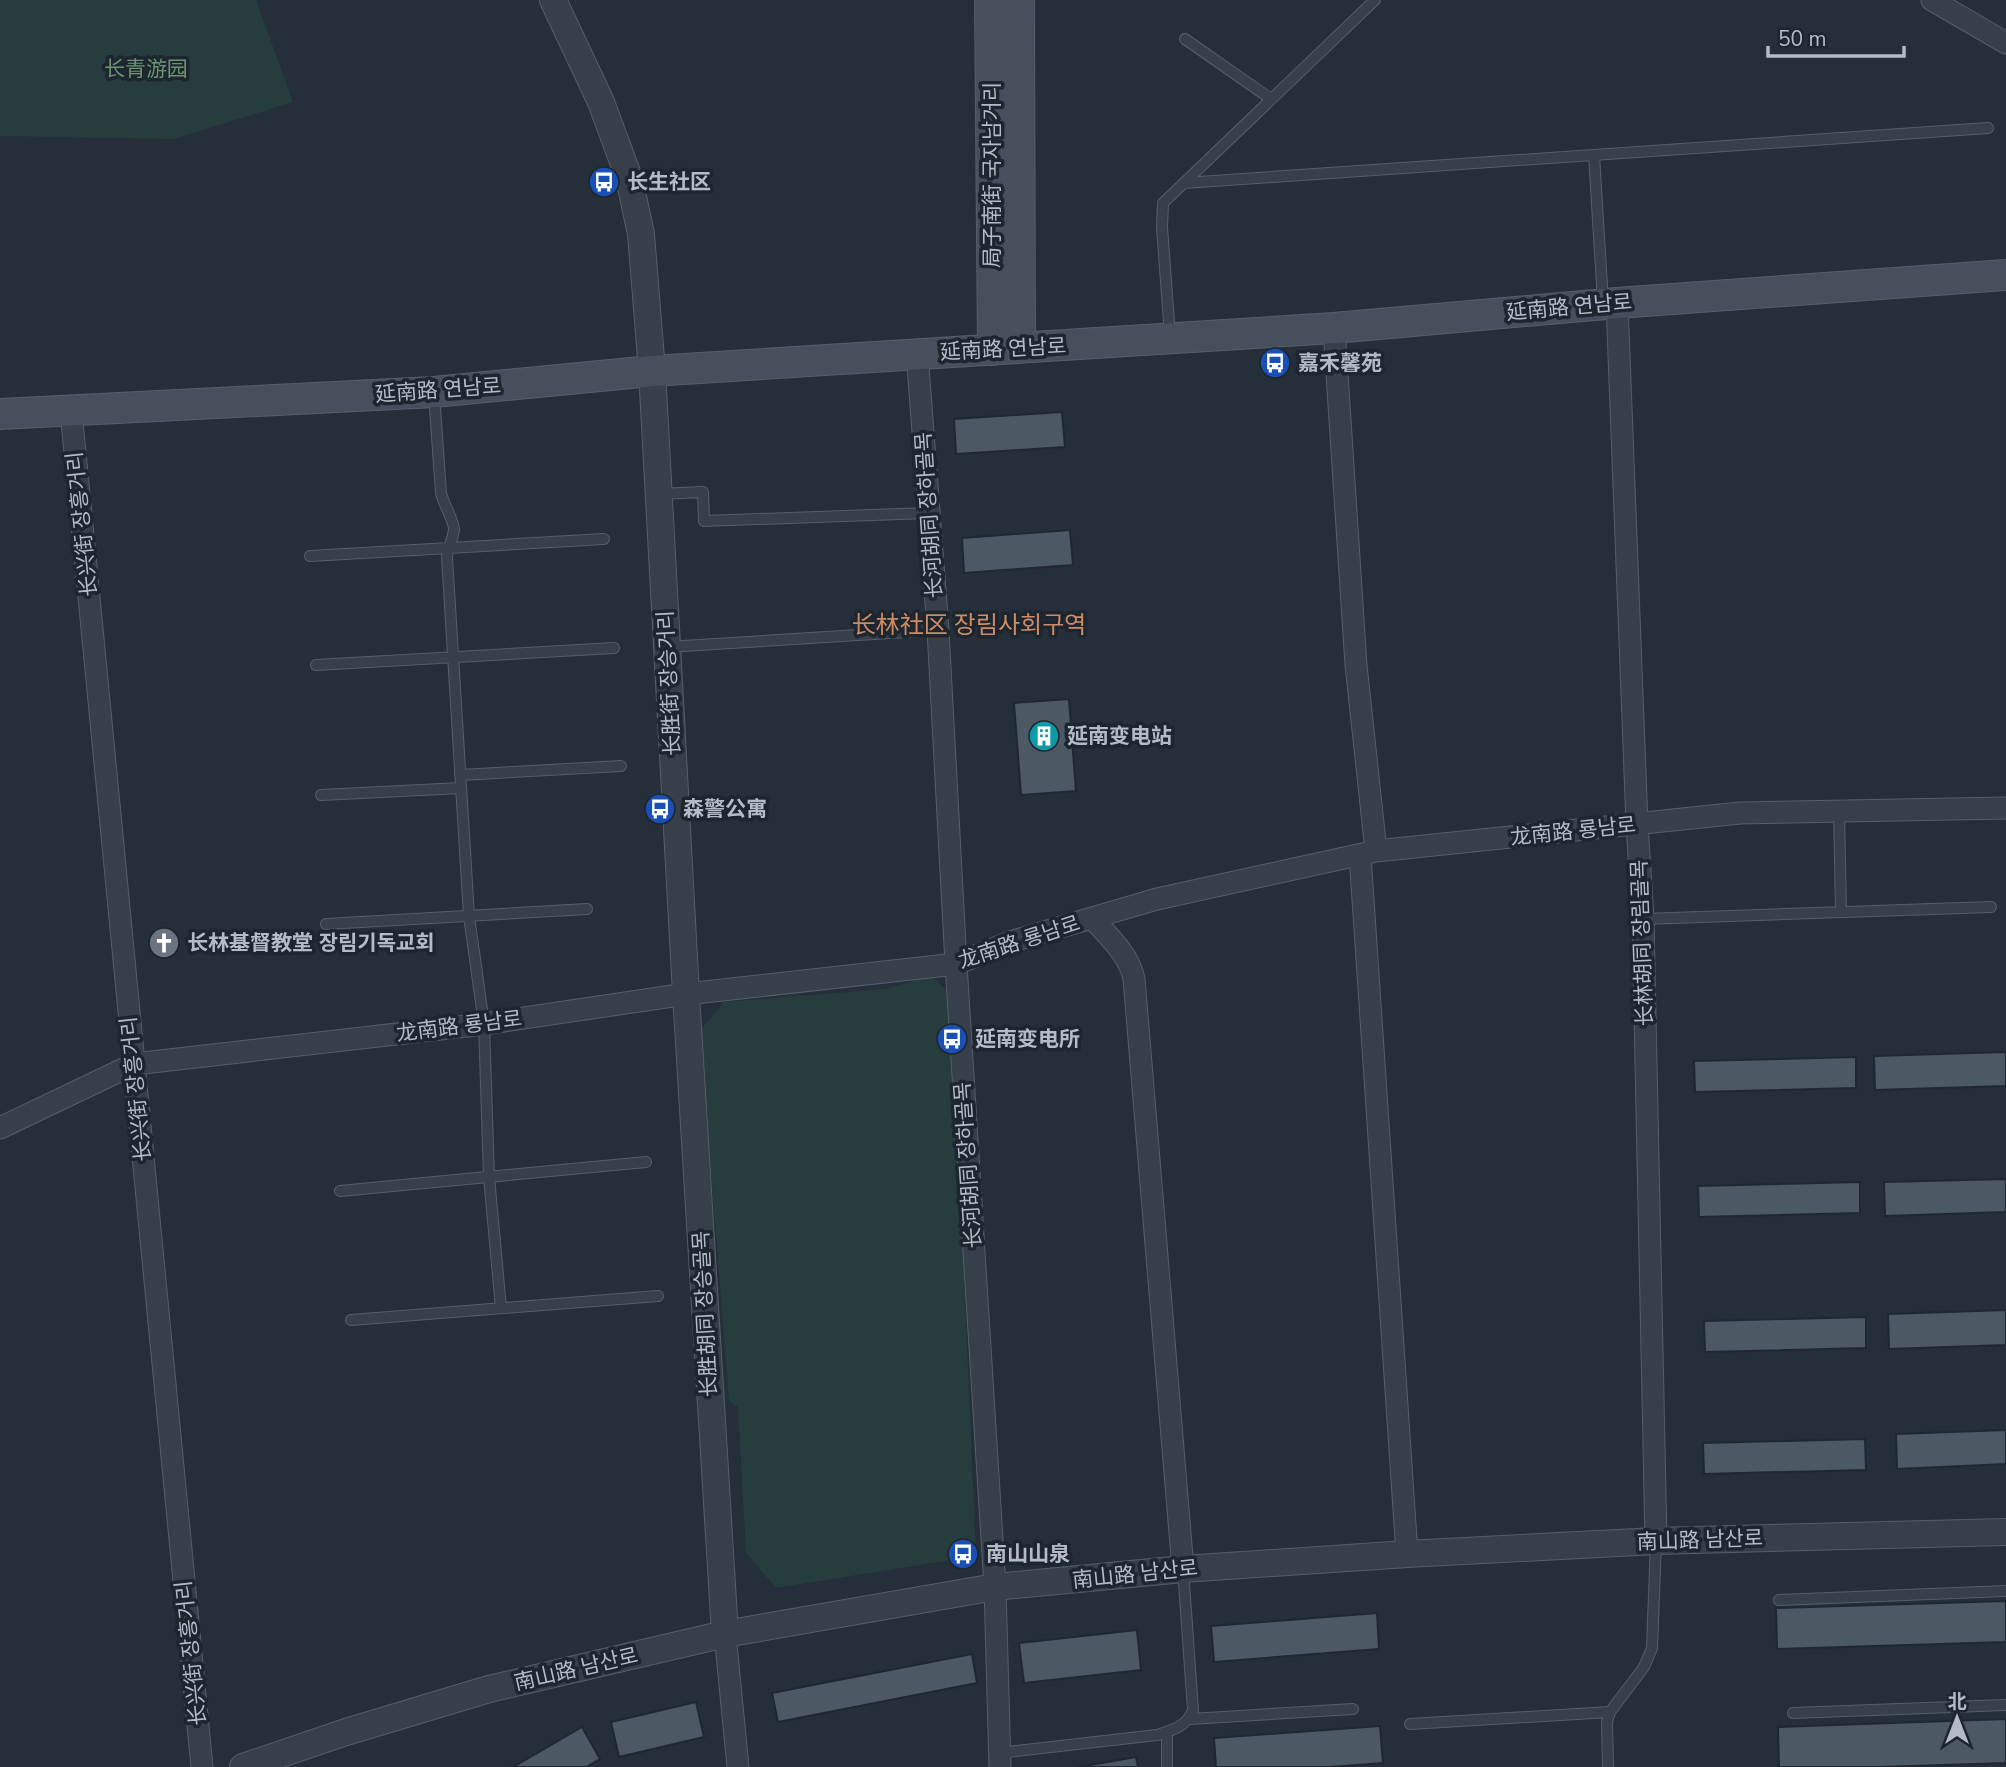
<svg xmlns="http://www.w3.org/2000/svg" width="2006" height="1767" font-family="'Nunito Sans','Noto Sans SC','Noto Sans KR',sans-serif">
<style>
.green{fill:#273c3c}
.building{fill:#4d5865;stroke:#1f2731;stroke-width:2}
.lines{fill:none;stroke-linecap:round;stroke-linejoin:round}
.service-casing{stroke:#565e68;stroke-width:12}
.minor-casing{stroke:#565e68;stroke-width:23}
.tertiary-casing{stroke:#565e68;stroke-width:28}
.secondary-casing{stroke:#565e68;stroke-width:32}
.service{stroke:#37404a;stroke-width:10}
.minor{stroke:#37404a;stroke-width:21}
.tertiary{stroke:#37404a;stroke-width:26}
.secondary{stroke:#46505d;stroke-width:30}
.labels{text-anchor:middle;stroke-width:7;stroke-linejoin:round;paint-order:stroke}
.park-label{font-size:21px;fill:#6b9572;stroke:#1d252f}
.street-label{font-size:21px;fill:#b3bbc6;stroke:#1d252f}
.poi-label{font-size:21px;font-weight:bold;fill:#b3bbc6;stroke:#1d252f;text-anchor:start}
.quarter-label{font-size:24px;fill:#cd8c66;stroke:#1d252f}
</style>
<rect width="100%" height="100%" fill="#242f3a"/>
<path class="green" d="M0,0h256l37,102 -119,37 -174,-3z
M932,976l20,20 24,560 -200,32 -30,-35 -8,-146 -9,-6 -29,-371 24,-28 161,-13z"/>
<path class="building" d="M1062,412l3,35 -109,7 -2,-35z
M1070,530l3,35 -109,8 -2,-35z
M1069,699l7,92 -55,4 -7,-92z
M2006,1052v34l-131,4 -1,-34z
M1856,1057v31l-161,4 -1,-31z
M2006,1179v33l-121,4 -1,-34z
M1860,1182v31l-161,4 -1,-31z
M2006,1310v35l-117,4 -1,-35z
M1866,1317v31l-161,4 -1,-31z
M2006,1430v34l-109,5 -1,-35z
M1865,1439l1,31 -162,4 -1,-31z
M2006,1601v41l-229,7 -1,-41z
M1377,1613l2,36 -165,13 -3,-36z
M1137,1630l4,40 -117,13 -5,-40z
M972,1654l5,29 -199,39 -6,-29z
M696,1702l8,35 -85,20 -8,-35z
M2006,1719v44l-126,4h-101l-1,-40z
M1380,1726l3,37 -53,4h-114l-2,-29z
M582,1727l18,32 -14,8h-73z
M1136,1757l2,10h-59z"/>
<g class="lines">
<g class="service-casing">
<path id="service" d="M1185,39l86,60
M1594,155l9,147
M1184,183l804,-55
M1170,336l-8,-109 1,-24 212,-203
M434,394l7,99c2,10 14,30 13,37 -1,9 -6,17 -7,27l22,359 15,108 5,153 12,131
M659,494l44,-2 1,29 224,-8
M310,556l294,-17
M667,647l271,-17
M316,665l298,-17
M460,775l161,-9
M321,795l140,-7
M1839,811l2,101
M1643,919l348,-12
M326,924l261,-15
M340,1191l306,-29
M351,1320l307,-24
M1779,1600l227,-9
M1793,1713l213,-8
M1190,1719l163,-10
M1410,1724l200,-12
M1167,1732v35
M999,1753l158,-18c16,-5 30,-9 36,-25l-10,-141
M1608,1767l-1,-45 3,-10 34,-45 8,-19 4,-107"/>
</g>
<g class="minor-casing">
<path id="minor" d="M1932,0l74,43
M1617,303l20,521 6,95 13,622
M1334,328l22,337 20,186
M917,353l21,277 18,334 39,623 5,180
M71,411l131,1356
M1360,855l47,699
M1092,918c16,18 37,36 42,61l49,590
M0,1128l134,-64 350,-40 202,-30 270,-30 57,-23 144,-42 219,-48 364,-38 266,-5
M725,1634l13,133"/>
</g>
<g class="tertiary-casing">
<path id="tertiary" d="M553,0l48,102 28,76 12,56 11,137 34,623 39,640
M243,1767l103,-35 143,-43 236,-55 270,-47 188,-18 224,-15 249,-13 350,-9"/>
</g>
<g class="secondary-casing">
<path id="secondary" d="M990,0l3,350
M1019,0l1,348
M0,414l434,-22 218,-21 682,-43 283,-25 389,-28"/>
</g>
<use href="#service" class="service"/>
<use href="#minor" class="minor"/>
<use href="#tertiary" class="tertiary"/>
<use href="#secondary" class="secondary"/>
</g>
<defs>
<g id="bus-disc" transform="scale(1.575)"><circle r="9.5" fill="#1a4fb4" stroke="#1d252f"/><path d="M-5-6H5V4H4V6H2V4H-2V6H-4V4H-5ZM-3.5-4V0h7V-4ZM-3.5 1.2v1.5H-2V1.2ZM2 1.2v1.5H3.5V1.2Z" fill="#fff"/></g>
<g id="building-disc" transform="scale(1.575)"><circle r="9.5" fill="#0f9aa8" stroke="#1d252f"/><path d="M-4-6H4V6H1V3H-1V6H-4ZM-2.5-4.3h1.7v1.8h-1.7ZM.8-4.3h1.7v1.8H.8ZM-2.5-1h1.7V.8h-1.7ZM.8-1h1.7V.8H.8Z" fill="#fff"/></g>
<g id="church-disc" transform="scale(1.575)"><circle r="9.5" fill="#6b7280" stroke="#1d252f"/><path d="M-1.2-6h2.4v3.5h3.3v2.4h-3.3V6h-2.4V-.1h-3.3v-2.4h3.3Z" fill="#fff"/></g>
</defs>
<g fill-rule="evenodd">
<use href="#bus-disc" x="604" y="182"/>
<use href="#bus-disc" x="1275" y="363"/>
<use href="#building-disc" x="1044" y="736"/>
<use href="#bus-disc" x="660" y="809"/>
<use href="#church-disc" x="164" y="943"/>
<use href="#bus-disc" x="952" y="1039"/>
<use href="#bus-disc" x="963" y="1554"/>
</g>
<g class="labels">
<g class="park-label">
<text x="146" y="76">长青游园</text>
</g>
<g class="street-label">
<text transform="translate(992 175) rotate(-90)" y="7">局子南街 국자남거리</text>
<text transform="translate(1569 307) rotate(-5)" y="7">延南路 연남로</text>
<text transform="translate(1003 349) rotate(-3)" y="7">延南路 연남로</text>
<text transform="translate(438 390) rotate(-4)" y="7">延南路 연남로</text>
<text transform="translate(929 515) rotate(-94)" y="7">长河胡同 장하골목</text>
<text transform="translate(82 524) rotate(-96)" y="7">长兴街 장흥거리</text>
<text transform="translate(669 683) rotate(-93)" y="7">长胜街 장승거리</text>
<text transform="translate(1573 831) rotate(-6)" y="7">龙南路 룡남로</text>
<text transform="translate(1019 942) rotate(-18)" y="7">龙南路 룡남로</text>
<text transform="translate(1642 943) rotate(-92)" y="7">长林胡同 장림골목</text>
<text transform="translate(459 1026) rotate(-7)" y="7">龙南路 룡남로</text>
<text transform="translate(136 1089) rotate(-96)" y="7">长兴街 장흥거리</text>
<text transform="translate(968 1165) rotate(-94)" y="7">长河胡同 장하골목</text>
<text transform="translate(705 1314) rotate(-93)" y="7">长胜胡同 장승골목</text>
<text transform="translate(1700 1540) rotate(-2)" y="7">南山路 남산로</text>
<text transform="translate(1135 1574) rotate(-6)" y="7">南山路 남산로</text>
<text transform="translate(191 1653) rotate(-96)" y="7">长兴街 장흥거리</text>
<text transform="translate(576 1669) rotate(-13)" y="7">南山路 남산로</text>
</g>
<g class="poi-label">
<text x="627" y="189">长生社区</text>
<text x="1298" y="370">嘉禾馨苑</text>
<text x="1067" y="743">延南变电站</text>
<text x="683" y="816">森警公寓</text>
<text x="187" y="950">长林基督教堂 장림기독교회</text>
<text x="975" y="1046">延南变电所</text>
<text x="986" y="1561">南山山泉</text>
</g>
<g class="quarter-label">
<text x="969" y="633">长林社区 장림사회구역</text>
</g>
</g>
<g transform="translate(1957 1718)" stroke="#1d252f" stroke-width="5" paint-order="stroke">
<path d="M0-5L12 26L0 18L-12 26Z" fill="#b3bbc6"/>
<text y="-10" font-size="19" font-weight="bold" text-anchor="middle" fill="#b3bbc6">北</text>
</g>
<path d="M1768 46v10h136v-10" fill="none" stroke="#b3bbc6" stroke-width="3.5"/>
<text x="1778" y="46" font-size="21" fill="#b3bbc6" stroke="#1d252f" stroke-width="5" paint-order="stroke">50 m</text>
</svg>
